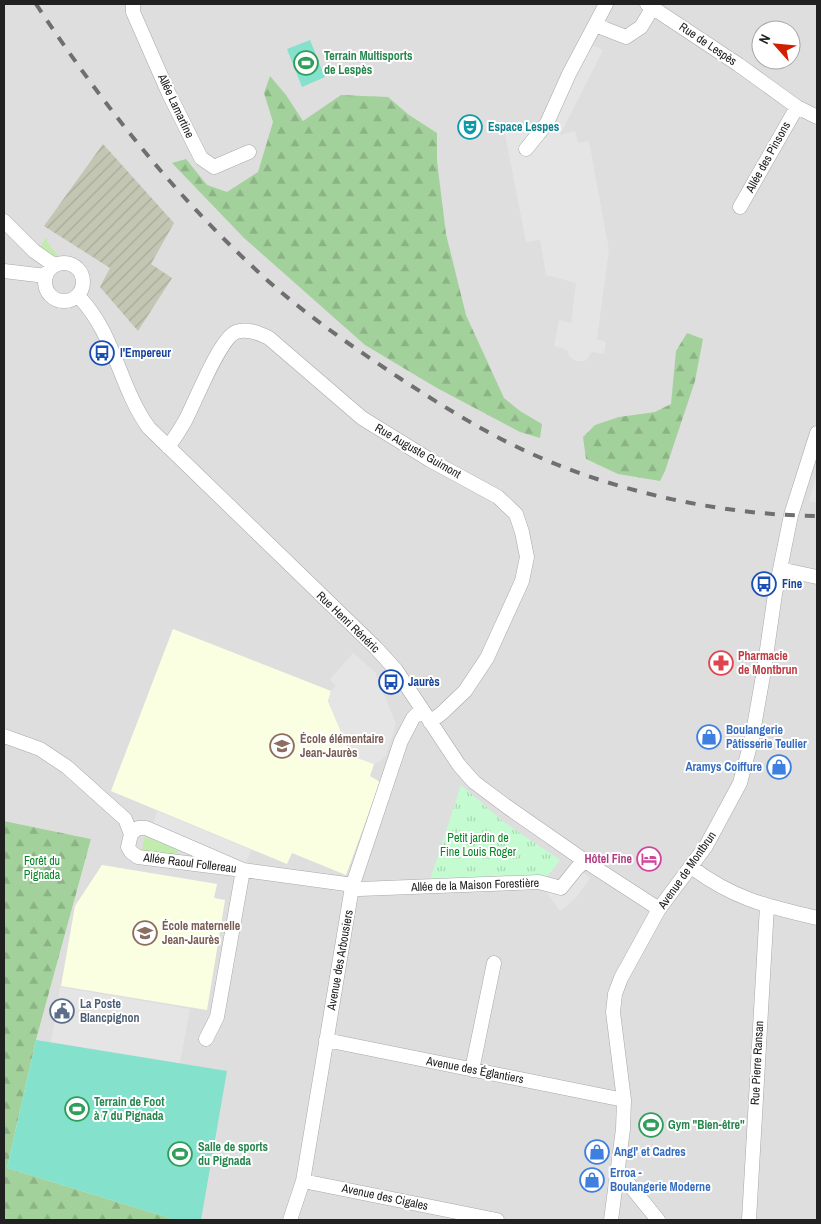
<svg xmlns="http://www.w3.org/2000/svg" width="821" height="1224" font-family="'Archivo Narrow',sans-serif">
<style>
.residential{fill:#dfdede;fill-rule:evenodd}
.education{fill:#fbffe2}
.construction{fill:url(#construction-furrows)}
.grass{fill:#c2ecad}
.forest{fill:url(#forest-firs)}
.park{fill:url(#park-tufts)}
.pitch{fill:#84e1cb}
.parking{fill:#e5e5e5}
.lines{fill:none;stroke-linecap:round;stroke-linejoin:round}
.minor-casing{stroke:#a8a8a8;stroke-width:15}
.minor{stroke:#fff;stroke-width:14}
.rail{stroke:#6f6f6f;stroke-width:4;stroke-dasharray:10 10;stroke-linecap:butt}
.labels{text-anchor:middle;stroke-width:4;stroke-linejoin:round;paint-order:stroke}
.street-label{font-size:12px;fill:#212121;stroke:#fff}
.leisure-label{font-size:12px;font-weight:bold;fill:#27864d;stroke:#fff;text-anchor:start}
.culture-label{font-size:12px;font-weight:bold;fill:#0d838f;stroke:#fff;text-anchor:start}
.transit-label{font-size:12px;font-weight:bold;fill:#164399;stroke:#fff;text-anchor:start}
.health-label{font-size:12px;font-weight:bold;fill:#be3a42;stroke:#fff;text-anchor:start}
.shop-label{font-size:12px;font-weight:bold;fill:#366cbe;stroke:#fff;text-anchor:start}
.education-label{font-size:12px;font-weight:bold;fill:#785e54;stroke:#fff;text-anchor:start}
.park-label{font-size:12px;fill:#098426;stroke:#fff}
.hotel-label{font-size:12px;font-weight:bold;fill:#b23c85;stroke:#fff;text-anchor:end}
.service-label{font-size:12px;font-weight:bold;fill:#4e5e75;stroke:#fff;text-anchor:start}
</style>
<defs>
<pattern id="construction-furrows" width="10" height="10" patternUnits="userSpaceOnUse" patternTransform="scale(1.25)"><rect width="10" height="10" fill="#c3c6b2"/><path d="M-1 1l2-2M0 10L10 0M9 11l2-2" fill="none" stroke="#a7aa99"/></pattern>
<pattern id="forest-firs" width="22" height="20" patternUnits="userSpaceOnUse" patternTransform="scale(1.25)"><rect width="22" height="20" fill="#a3d19b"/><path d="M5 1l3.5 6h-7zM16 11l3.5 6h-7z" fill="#8cb385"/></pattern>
<pattern id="park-tufts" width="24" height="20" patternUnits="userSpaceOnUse" patternTransform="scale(1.25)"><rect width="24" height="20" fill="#c5fbd1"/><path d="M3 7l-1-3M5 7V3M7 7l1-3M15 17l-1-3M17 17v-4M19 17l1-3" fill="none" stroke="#a9d7b3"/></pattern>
</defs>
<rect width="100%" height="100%" fill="#f1efe7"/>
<path class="residential" d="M4,4h813v1216h-641l-169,-52 29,-128 55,-201 -87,-18zM761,30h30v30h-30z"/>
<path class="education" d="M173,629l158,62 -3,10 23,54 23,9 -4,12 10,6 -34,93 -54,-22 -5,11 -176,-73z
M102,865l115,19 -3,14 11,2 -18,110 -146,-24 14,-80z"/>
<path class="construction" d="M103,144l71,79 -23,41 21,14 -34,53 -38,-44 10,-19 -66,-42z"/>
<path class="grass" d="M46,237l2,1 -1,4 12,15 -4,1 -16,-8z
M145,836l33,14 -2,8 -35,-5z"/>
<path class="forest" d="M270,76l16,19 17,26 38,-26 47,2 21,18 28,18v28l9,73 20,81 38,83 16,13 22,13 -2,14 -20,-6 -83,-44 -72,-43 -121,-107 -72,-75 14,-4 21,26 20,7 31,-20 15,-50 -9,-29z
M687,333l16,6 -8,42 -30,90 -5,10 -42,-7 -32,-15 -3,-22 12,-12 24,-8 36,-5 16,-8 5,-53z
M4,821l87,18 -55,201 -29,128 169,52h-172z"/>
<path class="park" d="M461,785l44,38 55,37 -14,18 -116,2z"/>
<path class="pitch" d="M310,40l15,37 -23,10 -15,-38z
M36,1040l191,31 -26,149h-25l-169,-52z"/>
<path class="parking" d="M585,42l18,8 -43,85 15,-4 3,12 11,-2 20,109 -12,89 9,3 -2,12 -12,-2 -7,9h-9l-6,-4 -3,-7 -13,-4 5,-26 12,3 5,-40 -30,-8 -6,-35 -14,2 -22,-113 43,-6z
M817,473v30l-8,-2z
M353,653l22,19 21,52 -10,31 -5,6 -7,3 -23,-8 -23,-55 3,-10 5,-5 -6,-7z
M157,811l94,39 -8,20 -92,-40z
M577,868l13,10 -14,20 -16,13 -21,-29 22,5z
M60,987l130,22 -10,54 -129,-21z"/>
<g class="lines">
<g class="minor-casing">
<path id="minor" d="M133,4v8l36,82 32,64 13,9 35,-15
M647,4l92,61 58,42 20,10
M595,25l31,12 15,-10 12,-20
M526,149l21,-26 22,-49 37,-70
M740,207l57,-100
M4,221l30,30 20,14
M45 282a19 19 0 1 1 38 0a19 19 0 1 1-38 0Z
M4,271l42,5
M78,296c37,37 41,91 71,132l227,220 20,22 63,95 15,17 32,24 79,55 74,48
M168,447c6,-8 12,-17 17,-26 10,-18 34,-82 51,-89 11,-4 23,1 33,6l93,80 68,42 68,37 18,17 6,18 5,25 -5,24 -35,77 -22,33 -23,22 -12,9
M780,569l37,8
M4,736l36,13 27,18 58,52 6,15
M138,828h8l97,42 -105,-13 -7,-5 -3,-5 3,-13z
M691,867c43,32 75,39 126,51
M206,1039l11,-22 26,-147 103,14 13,5 180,-7 22,6 16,-20 8,-7
M326,1040l298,60
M472,1070l22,-107
M617,1172l7,6 34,42
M303,1181l194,39
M290,1220l13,-39 49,-294 49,-146 12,-23 9,-9
M611,1220l12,-91 1,-29 -11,-88 2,-18 6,-16 38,-69 47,-63 34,-63 12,-45 12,-68 11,-76 16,-79 26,-82
M749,1220l18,-314"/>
</g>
<use href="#minor" class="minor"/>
<path class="rail" d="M36,4c63,95 133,185 217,263 45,43 97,78 148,112 46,30 94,60 145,81 83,35 182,55 271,56"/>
</g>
<defs>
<g id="stadium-ring" transform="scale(1.25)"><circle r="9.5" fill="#fff" stroke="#2e9e5b" stroke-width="1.5"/><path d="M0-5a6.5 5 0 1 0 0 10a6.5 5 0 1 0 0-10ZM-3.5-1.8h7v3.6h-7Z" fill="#2e9e5b"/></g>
<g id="theatre-ring" transform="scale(1.25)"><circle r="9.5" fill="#fff" stroke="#0f9aa8" stroke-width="1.5"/><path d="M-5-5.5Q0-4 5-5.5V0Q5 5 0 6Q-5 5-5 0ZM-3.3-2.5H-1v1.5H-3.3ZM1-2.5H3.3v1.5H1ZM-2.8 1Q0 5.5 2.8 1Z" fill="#0f9aa8"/></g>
<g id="bus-ring" transform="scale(1.25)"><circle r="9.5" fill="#fff" stroke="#1a4fb4" stroke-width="1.5"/><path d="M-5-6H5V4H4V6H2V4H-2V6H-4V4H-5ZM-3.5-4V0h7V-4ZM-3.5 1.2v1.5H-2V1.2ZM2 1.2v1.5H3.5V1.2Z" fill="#1a4fb4"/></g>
<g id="pharmacy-ring" transform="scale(1.25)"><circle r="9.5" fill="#fff" stroke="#e0444e" stroke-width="1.5"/><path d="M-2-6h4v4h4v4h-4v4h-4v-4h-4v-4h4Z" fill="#e0444e"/></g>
<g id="shop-ring" transform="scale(1.25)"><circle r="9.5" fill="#fff" stroke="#3f7fe0" stroke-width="1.5"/><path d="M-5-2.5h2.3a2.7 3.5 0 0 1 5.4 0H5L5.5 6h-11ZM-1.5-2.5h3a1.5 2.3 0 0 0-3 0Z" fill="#3f7fe0"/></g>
<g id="school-ring" transform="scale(1.25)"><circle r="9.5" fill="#fff" stroke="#8d6e63" stroke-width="1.5"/><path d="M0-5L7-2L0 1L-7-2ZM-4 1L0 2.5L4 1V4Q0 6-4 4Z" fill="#8d6e63"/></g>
<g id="hotel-ring" transform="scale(1.25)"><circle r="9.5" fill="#fff" stroke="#d1479c" stroke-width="1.5"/><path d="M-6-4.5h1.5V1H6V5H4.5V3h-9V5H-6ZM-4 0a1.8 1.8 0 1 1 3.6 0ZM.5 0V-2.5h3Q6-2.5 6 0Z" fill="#d1479c"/></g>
<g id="civic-ring" transform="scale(1.25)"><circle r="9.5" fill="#fff" stroke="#5c6f8a" stroke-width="1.5"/><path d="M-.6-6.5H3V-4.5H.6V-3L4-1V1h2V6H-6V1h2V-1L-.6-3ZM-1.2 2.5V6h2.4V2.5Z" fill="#5c6f8a"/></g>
</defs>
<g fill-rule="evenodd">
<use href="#stadium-ring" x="306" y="63"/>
<use href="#theatre-ring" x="470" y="127"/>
<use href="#bus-ring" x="102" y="353"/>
<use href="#bus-ring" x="764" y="584"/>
<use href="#pharmacy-ring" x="721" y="663"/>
<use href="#bus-ring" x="391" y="682"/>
<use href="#shop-ring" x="709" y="737"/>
<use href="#school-ring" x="282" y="746"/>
<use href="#shop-ring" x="779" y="767"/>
<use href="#hotel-ring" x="649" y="859"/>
<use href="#school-ring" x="145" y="933"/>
<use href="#civic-ring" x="62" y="1011"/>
<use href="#stadium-ring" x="77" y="1109"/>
<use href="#stadium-ring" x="651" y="1125"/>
<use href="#shop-ring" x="597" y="1152"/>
<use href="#stadium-ring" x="180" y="1154"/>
<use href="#shop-ring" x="592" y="1180"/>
</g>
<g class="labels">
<g class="street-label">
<text transform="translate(708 44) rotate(34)" y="4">Rue de Lespès</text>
<text transform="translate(176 106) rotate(65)" y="4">Allée Lamartine</text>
<text transform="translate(768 157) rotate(-61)" y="4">Allée des Pinsons</text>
<text transform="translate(418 451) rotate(30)" y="4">Rue Auguste Guimont</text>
<text transform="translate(348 622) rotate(44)" y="4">Rue Henri Rénéric</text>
<text transform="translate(190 863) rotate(7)" y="4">Allée Raoul Follereau</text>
<text transform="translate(687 870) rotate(-55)" y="4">Avenue de Montbrun</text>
<text transform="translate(475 885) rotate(-2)" y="4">Allée de la Maison Forestière</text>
<text transform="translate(340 960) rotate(-80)" y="4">Avenue des Arbousiers</text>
<text transform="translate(757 1063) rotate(-87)" y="4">Rue Pierre Ransan</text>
<text transform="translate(475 1070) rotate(11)" y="4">Avenue des Églantiers</text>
<text transform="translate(385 1197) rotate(12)" y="4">Avenue des Cigales</text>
</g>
<g class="leisure-label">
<text x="324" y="60">Terrain Multisports<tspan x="324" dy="14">de Lespès</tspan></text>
<text x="94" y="1106">Terrain de Foot<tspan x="94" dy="14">à 7 du Pignada</tspan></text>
<text x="668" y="1129">Gym "Bien-être"</text>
<text x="198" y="1151">Salle de sports<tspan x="198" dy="14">du Pignada</tspan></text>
</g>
<g class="culture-label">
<text x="488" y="131">Espace Lespes</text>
</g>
<g class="transit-label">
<text x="120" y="357">l'Empereur</text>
<text x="782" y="588">Fine</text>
<text x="408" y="686">Jaurès</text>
</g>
<g class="health-label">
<text x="738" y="660">Pharmacie<tspan x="738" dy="14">de Montbrun</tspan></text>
</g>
<g class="shop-label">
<text x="726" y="734">Boulangerie<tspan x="726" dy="14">Pâtisserie Teulier</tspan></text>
<text x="762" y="771" text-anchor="end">Aramys Coiffure</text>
<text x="614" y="1156">Angl' et Cadres</text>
<text x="610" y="1177">Erroa -<tspan x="610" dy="14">Boulangerie Moderne</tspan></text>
</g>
<g class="education-label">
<text x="300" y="743">École élémentaire<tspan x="300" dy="14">Jean-Jaurès</tspan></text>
<text x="162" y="930">École maternelle<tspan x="162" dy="14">Jean-Jaurès</tspan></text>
</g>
<g class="park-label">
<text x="478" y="842">Petit jardin de<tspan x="478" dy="14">Fine Louis Roger</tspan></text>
<text x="42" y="865">Forêt du<tspan x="42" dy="14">Pignada</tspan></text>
</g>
<g class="hotel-label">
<text x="632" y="863">Hôtel Fine</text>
</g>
<g class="service-label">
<text x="80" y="1008">La Poste<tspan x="80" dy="14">Blancpignon</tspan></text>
</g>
</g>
<rect width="821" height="1224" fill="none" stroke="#212121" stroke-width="10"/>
<g transform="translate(776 45) rotate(297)"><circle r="24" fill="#ffffff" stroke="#a6a6a6"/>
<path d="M0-4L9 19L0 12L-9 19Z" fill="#d11f00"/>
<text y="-8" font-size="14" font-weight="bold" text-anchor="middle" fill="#212121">N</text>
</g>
</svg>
